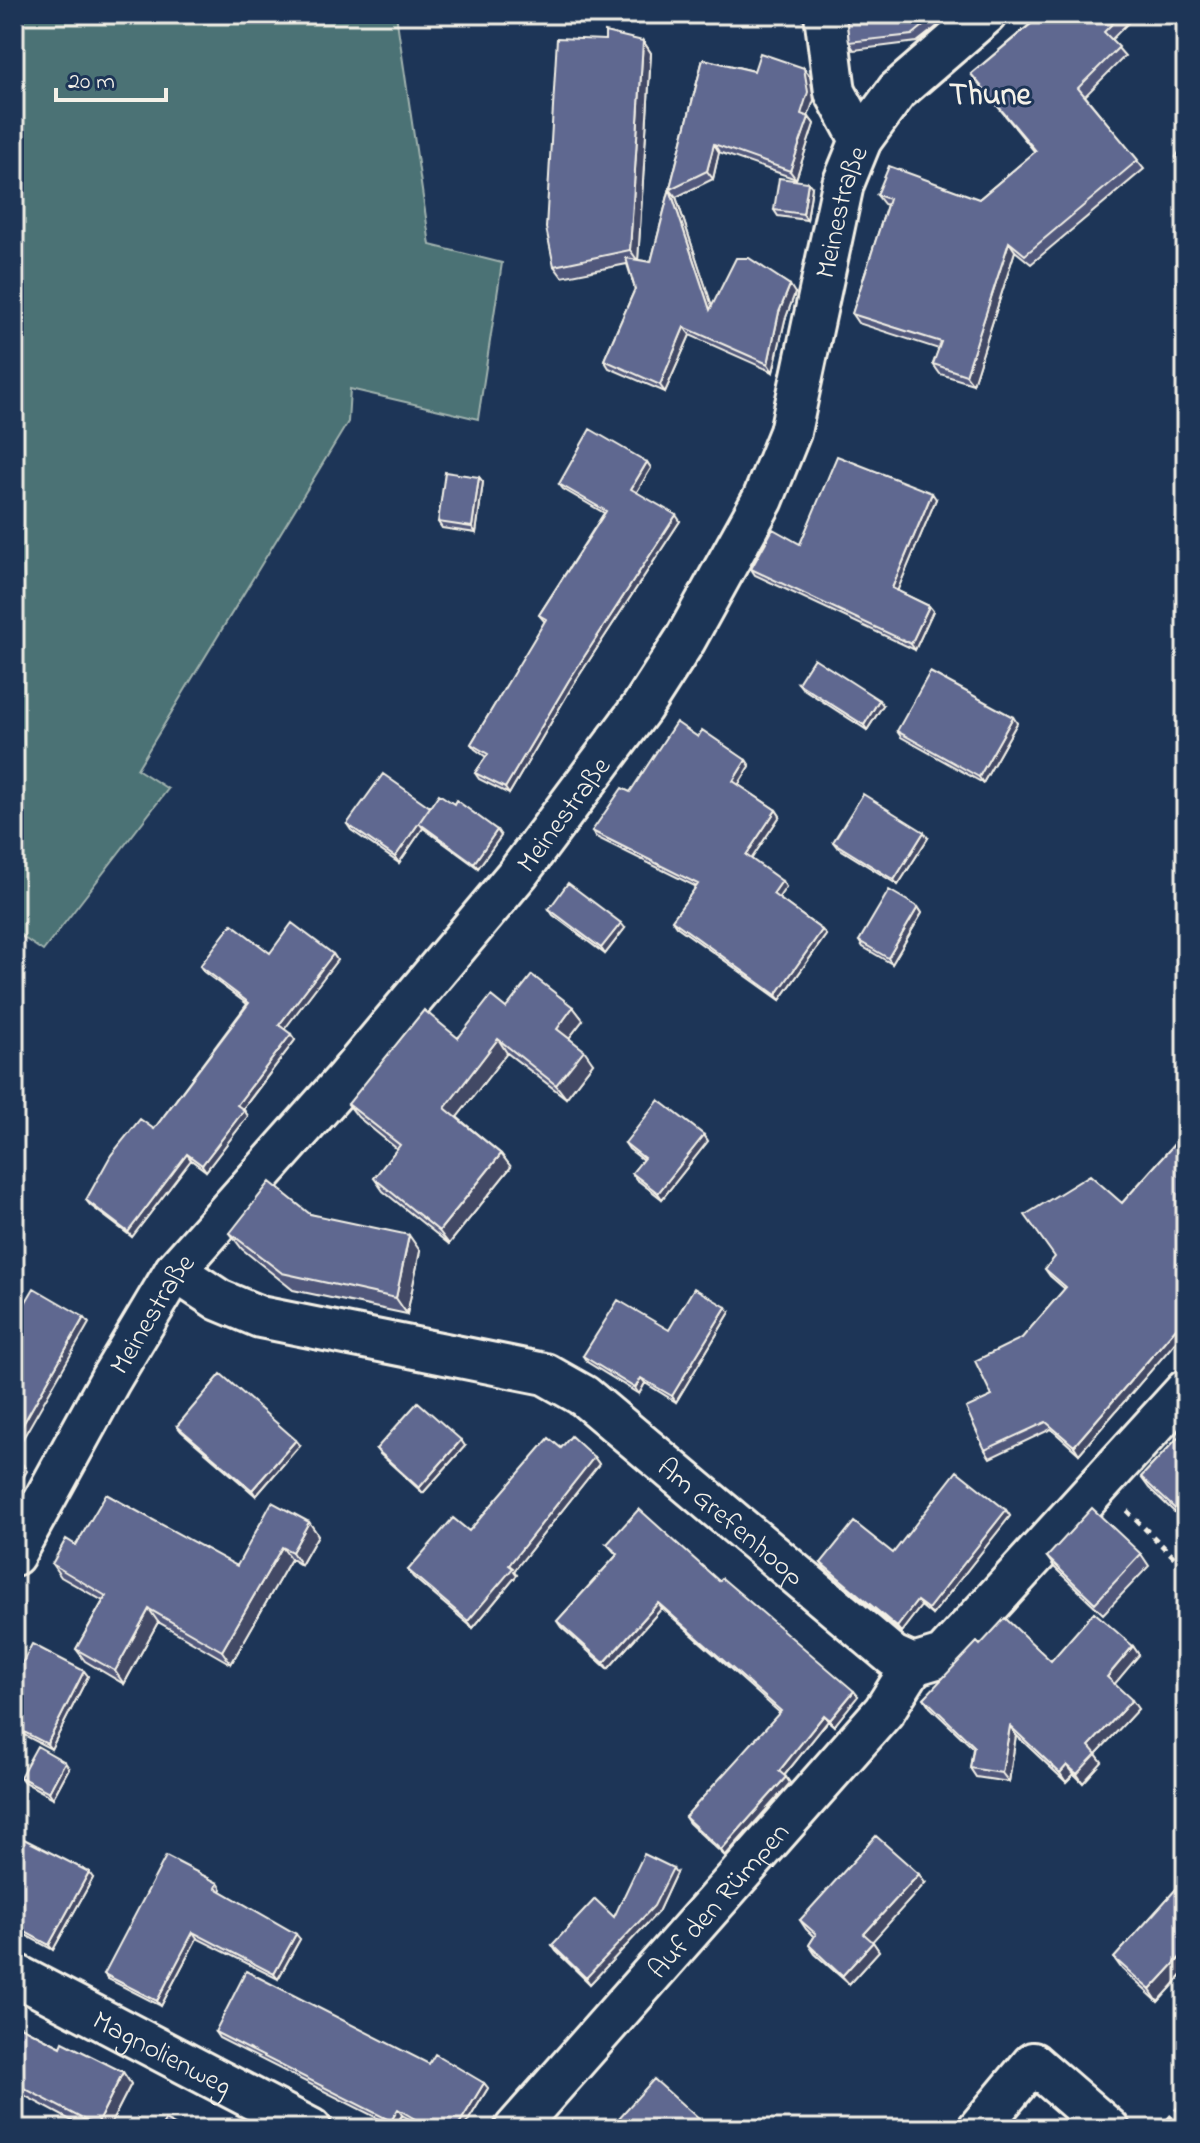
<svg xmlns="http://www.w3.org/2000/svg" width="1200" height="2143" font-family="'Indie Flower',sans-serif">
<style>
.green{fill:#4c7275;stroke:#a0b2ae;stroke-width:2}
.lines{fill:none;stroke-linecap:round;stroke-linejoin:round}
.minor-casing{stroke:#f4f1e8;stroke-width:46}
.path{stroke:#f4f1e8;stroke-width:5;stroke-dasharray:6 6;stroke-linecap:butt}
.minor{stroke:#1d3557;stroke-width:40}
.wall{fill:#51597c;stroke:#f4f1e8;stroke-width:2}
.shaded-wall{fill:#424965;stroke:#f4f1e8;stroke-width:2}
.building{fill:#5e6890;stroke:#f4f1e8;stroke-width:2}
.labels{text-anchor:middle;stroke-width:6;stroke-linejoin:round;paint-order:stroke}
.street-label{font-size:28px;fill:#f4f1e8;stroke:#1d3557}
.quarter-label{font-size:32px;font-weight:bold;fill:#f4f1e8;stroke:#1d3557}
</style>
<rect width="100%" height="100%" fill="#1d3557"/>
<filter id="ink" filterUnits="userSpaceOnUse"><feTurbulence type="fractalNoise" baseFrequency=".0125" numOctaves="2"/><feDisplacementMap in="SourceGraphic" scale="16" xChannelSelector="R" yChannelSelector="G"/><feConvolveMatrix kernelMatrix="1 2 1 2 8 2 1 2 1" color-interpolation-filters="sRGB"/></filter>
<g filter="url(#ink)">
<path class="green" d="M14,14h382l34,231 72,18 -24,156 -128,-30 -2,33 -211,347 31,20 -125,162 -22,-15 -7,9z"/>
<g class="lines">
<g class="minor-casing">
<g id="minor">
<path d="M825,14l10,78 26,48"/>
<path id="s1" d="M175,1271l44,29 41,17 285,57 39,22 309,260 20,9 30,-9 243,-266"/>
<path id="s2" d="M14,1555l96,-175 65,-109 168,-189 176,-210 123,-165 43,-67 78,-141 27,-67 53,-248 18,-44 36,-49 89,-77"/>
<path id="s3" d="M14,1974l297,155"/>
<path id="s4" d="M515,2129l369,-418 29,-46"/>
<path d="M978,2129l55,-66 76,66"/>
</g>
</g>
<path class="path" d="M1127,1511l59,58
M1160,2129l26,-29"/>
<use href="#minor" class="minor"/>
</g>
<path class="wall" d="M705,14h30l-27,4z
M846,14h107l-36,28 -63,8 -5,-8z
M1042,14h95l-26,26 14,16 -40,40 59,73 -113,95 -16,-13 -42,133 -33,-10 -7,-10 6,-15 -81,-26 -6,-9 35,-109 -3,-1 -7,-9 102,4 56,-47 -64,-78z
M643,41l8,12 -13,207 13,2 52,-203 51,12 56,5 4,24 -6,16 6,8 -18,55 -77,-27 -6,27 -37,18 36,110 83,-14 -10,27 -12,52 -83,-37 -25,57 -56,-24 -5,-8 31,-71 -8,-25 -65,13 -8,-11z
M812,187l-5,33 -29,-4 -4,-6z
M647,462l4,6 -15,24 44,29 -107,164 -64,109 -30,-15 -4,-6 11,-16 -11,-8 -4,-5 74,-122 -6,-7 65,-102 -41,-24 -4,-5z
M479,477l4,5 -7,51 -34,-5 -4,-6z
M936,499l-39,92 32,15 4,5 -18,39 -160,-75 -4,-6 49,-25z
M798,683l85,22 -16,25 -65,-42z
M1013,717l4,6 -34,60 -82,-46 -4,-6z
M698,737l48,23 4,6 -12,19 38,25 4,6 -29,43 35,28 -8,11 44,32 4,5 -46,65 -104,-74 -4,-6 25,-33 -101,-50 -4,-6z
M454,804l43,26 4,6 -23,32 -55,-40 -24,35 -48,-33 -4,-6 83,-17z
M928,838l-30,47 -61,-38 -4,-5z
M918,907l4,6 -30,51 -29,-17 -4,-6z
M549,909l76,19 -20,26 -52,-39z
M270,953l63,1 4,6 -53,69 11,11 -52,69 5,7 -42,55 -15,-11 -59,77 -42,-32 -4,-5 68,-71 93,-125 -43,-32 -4,-6z
M573,1007l10,13 -14,18 24,25 -27,35 -59,-45 -50,64 44,37 10,13 -62,77 -66,-53 -9,-13 23,-29 -39,-32 -10,-13 158,-96z
M1186,1131v199l-107,124 -28,-25 -61,29 -5,-8 37,-112 43,-49 -15,-13 -5,-7 77,-66z
M704,1135l4,6 -46,58 -26,-20 -4,-6 11,-13 -14,-11 -4,-6z
M310,1214l110,37 -13,63 -114,-24 -51,-41 -12,-16z
M730,1312l-54,90 -31,-19 -6,11 -52,-32 -4,-6z
M177,1426l123,19 -44,51 -75,-65z
M1186,1429v94l-37,-35 -8,-11z
M465,1446l-42,47 -43,-39 -4,-5z
M561,1448l33,9 5,7 -85,107 3,4 -44,53 -60,-51 -5,-7 61,-39z
M1006,1510l4,6 -78,99 -11,-9 -20,26 -76,-63 -4,-6 72,-10z
M309,1522l9,13 -17,30 -10,-6 -60,105 -73,-42 -34,62 -39,-23 -9,-12 27,-48 -42,-24 -9,-13 24,-19 161,21z
M607,1544l112,37 139,115 -24,30 -6,-5 -44,55 6,7 -65,73 -36,-33 -4,-6 95,-104 -118,-105 -54,61 -47,-42 -4,-6 60,-66z
M1141,1554l8,12 -46,48 -48,-46 -8,-11z
M980,1645l71,16 82,-15 6,9 -25,29 24,25 -42,45 6,8 -19,21 -9,-9 -8,8 -50,-47 -7,47 -33,-5 -6,-9 3,-20 -43,-41 -6,-9z
M84,1671l4,5 -37,73 -37,-19v-51z
M69,1768l-16,30 -29,-16 -4,-5z
M14,1834l79,44 -40,72 -39,-21z
M676,1873l-18,39 -68,72 -34,-33 -4,-6 62,-28z
M1186,1878v93l-28,31 -36,-33 -8,-11z
M218,1883l4,6 -1,2 79,48 -22,40 -81,-41 -36,68 -53,-27 -4,-5z
M925,1883l-53,58 7,10 -30,33 -34,-30 -6,-9 5,-8 -8,-8 -6,-9z
M14,2023l47,24 62,25 8,12 -23,45h-21l-73,-39z
M215,2032l214,32 55,19 4,5 -25,41h-36l-25,-14 -7,12 -176,-89z"/>
<path class="shaded-wall" d="M643,41l8,12 -13,208 -8,-11z
M804,68l6,8 4,24 -8,22 -5,-8z
M809,117l5,7 -18,55 -6,-8z
M714,144l5,8 -6,27 -6,-8z
M808,182l4,5 -5,33 -4,-6z
M670,189l6,8 40,121 -6,-8z
M1009,242l6,9 -42,133 -7,-9z
M790,285l5,8 -10,27 -12,52 -5,-8 11,-52z
M684,327l6,8 -25,57 -5,-7z
M647,462l4,6 -16,27 -4,-6z
M479,477l4,5 -7,51 -4,-6z
M932,493l4,6 -40,95 -4,-6z
M676,515l4,6 -107,164 -64,109 -4,-6 64,-108z
M929,606l4,5 -18,39 -4,-6z
M879,700l4,5 -16,25 -3,-5z
M1013,717l4,6 -34,60 -4,-6z
M746,760l4,6 -13,21 -4,-6z
M430,807l-11,16 4,5 -24,35 -4,-6z
M776,810l4,6 -30,45 -4,-6z
M497,830l4,6 -23,32 -4,-5z
M924,832l4,6 -30,47 -4,-5z
M782,881l4,6 -9,13 -4,-6z
M918,907l4,6 -30,51 -4,-6z
M621,923l4,5 -20,26 -4,-6z
M822,930l4,5 -46,65 -4,-5z
M333,954l4,6 -54,71 -4,-6z
M573,1007l10,13 -17,22 -9,-13z
M291,1034l4,6 -54,71 -4,-6z
M498,1039l9,14 -53,68 -9,-13z
M584,1050l9,13 -27,35 -10,-13z
M244,1110l4,6 -42,55 -4,-6z
M704,1135l4,6 -46,58 -4,-6z
M187,1154l4,6 -59,77 -4,-5z
M501,1154l10,13 -62,77 -10,-13z
M409,1235l11,16 -13,63 -11,-16z
M726,1307l4,5 -54,90 -4,-6z
M84,1317l5,6 -75,131v-14z
M1183,1320l3,5v5l-107,124 -5,-8z
M641,1378l4,5 -6,11 -4,-6z
M296,1440l4,5 -44,51 -4,-6z
M461,1440l4,6 -42,47 -4,-5z
M594,1457l5,7 -85,107 3,4 -44,53 -5,-7 41,-56z
M23,1465l4,6 -13,23v-14z
M1006,1510l4,6 -78,99 -4,-6z
M309,1522l9,13 -17,30 -9,-13z
M282,1547l9,12 -60,105 -9,-13z
M917,1601l4,5 -20,26 -4,-5z
M658,1603l4,5 -54,61 -4,-6z
M149,1609l9,13 -34,62 -9,-13z
M1133,1646l6,9 -26,31 -6,-9z
M84,1671l4,5 -37,73 -4,-5z
M854,1691l4,5 -24,30 -4,-6z
M1132,1700l6,9 -42,45 6,8 -19,21 -6,-9 12,-28z
M824,1715l4,6 -45,56 -4,-6z
M1010,1726l6,9 -7,47 -7,-9z
M65,1762l4,6 -16,30 -4,-6z
M1067,1765l7,9 -8,8 -6,-9z
M786,1777l4,6 -65,73 -4,-6z
M673,1868l3,5 -18,39 -68,72 -4,-6z
M89,1872l4,6 -40,72 -4,-5z
M919,1874l6,9 -54,60 -7,-9z
M193,1932l4,6 -36,68 -4,-5z
M296,1934l4,5 -22,40 -4,-5z
M873,1942l6,9 -30,33 -7,-8z
M1186,1951v20l-28,31 -8,-12z
M123,2072l8,12 -23,45h-10l-2,-3z
M484,2083l4,5 -25,41h-7z
M398,2109l4,6 -7,12 -4,-6z
M700,2120l6,9h-13z"/>
<path class="building" d="M846,14h92l-26,21 -63,7z
M1043,14h79l-18,18 15,15 -41,41 60,72 -113,95 -16,-13 -43,133 -33,-11 8,-22 -89,-28 37,-115 -12,-4 12,-29 90,33 57,-48 -65,-77z
M605,32l38,9 -13,209 -76,16 -8,-38 11,-190 48,2z
M760,53l44,15 4,24 -7,22 8,3 -19,54 -76,-27 -7,27 -37,18 40,121 26,-52h13l41,27 -11,27 -11,52 -84,-37 -24,58 -56,-25 31,-71 -9,-31 25,4 52,-203 51,12z
M1186,141v23l-10,-7z
M779,178l29,4 -5,32 -29,-4z
M590,429l57,33 -16,27 45,26 -107,165 -64,108 -30,-15 13,-19 -17,-10 75,-125 -7,-4 67,-104 -47,-27z
M837,456l95,37 -40,95 37,18 -18,38 -160,-75 22,-40 27,15z
M445,472l34,5 -7,50 -34,-5z
M814,658l65,42 -15,25 -66,-42z
M930,672l83,45 -34,60 -82,-46z
M676,722l22,15 4,-7 44,30 -13,21 43,29 -30,45 36,26 -9,13 49,36 -46,65 -104,-75 26,-36 -106,-53 30,-43 8,4z
M383,774l47,33 -35,50 -48,-33z
M439,794l15,10 2,-4 41,30 -23,33 -55,-40z
M863,794l61,38 -30,48 -61,-38z
M568,883l53,40 -20,25 -52,-39z
M889,890l29,17 -30,51 -29,-17z
M292,923l41,31 -54,71 12,9 -54,71 7,5 -42,55 -15,-11 -59,78 -42,-32 25,-45 29,-36 14,10 95,-126 -49,-37 32,-42 38,29z
M532,975l41,32 -16,22 27,21 -28,35 -58,-46 -53,69 56,46 -62,77 -65,-53 26,-33 -52,-41 76,-94 34,28 33,-42 15,12z
M659,1100l45,35 -46,58 -26,-20 12,-15 -19,-15z
M1186,1131v192l-3,-3 -109,126 -28,-24 -61,28 -19,-42 26,-12 -17,-35 47,-23 44,-51 -21,-18 10,-12 -30,-42 65,-40 32,28z
M270,1182l40,32 99,21 -13,63 -114,-25 -52,-40z
M34,1288l50,29 -70,123v-125l3,2z
M694,1288l32,19 -54,89 -31,-18 -6,10 -52,-32 35,-56 51,30z
M221,1374l75,66 -44,50 -75,-64z
M418,1402l43,38 -42,48 -43,-39z
M1186,1429v90l-45,-42z
M571,1436l23,21 -85,108 4,3 -45,53 -60,-51 45,-52 16,13 80,-93 12,10z
M14,1460l9,5 -9,15z
M957,1471l49,39 -78,99 -11,-8 -20,26 -76,-64 33,-41 39,31z
M106,1494l131,72 35,-64 37,20 -17,30 -10,-5 -60,104 -73,-42 -34,62 -39,-22 30,-53 -54,-32 14,-25 10,6z
M1092,1508l49,46 -46,49 -48,-46z
M639,1509l80,72 3,-3 132,113 -24,29 -6,-5 -45,56 7,6 -65,73 -36,-33 96,-106 -123,-108 -54,60 -47,-42 61,-67 -11,-10z
M1094,1612l39,34 -26,31 25,23 -43,46 7,8 -19,20 -10,-9 -7,8 -50,-47 -8,47 -32,-5 4,-22 -50,-48 53,-56 3,3 25,-27 46,43z
M32,1644l52,27 -37,73 -33,-17v-48z
M37,1746l28,16 -16,30 -29,-15z
M14,1834l75,38 -40,73 -35,-19z
M876,1836l43,38 -55,60 9,8 -31,34 -33,-31 7,-11 -16,-14z
M644,1854l29,14 -19,38 -68,72 -34,-33 43,-46 19,18z
M166,1856l52,27 -2,5 80,46 -22,40 -81,-42 -36,69 -53,-27z
M1186,1878v73l-36,39 -36,-32z
M246,1971l183,93 6,-10 49,29 -28,46h-24l-34,-20 -7,12 -176,-89z
M14,2023l47,24 2,-5 60,30 -27,54 -82,-43z
M654,2079l46,41 -7,9h-84z
M165,2120l17,9h-21z"/>
</g>
<g class="labels">
<g class="street-label">
<text dy="10" stroke="none"><textPath href="#s2" startOffset="1598">Meinestraße</textPath></text>
<text dy="10" stroke="none"><textPath href="#s2" startOffset="926">Meinestraße</textPath></text>
<text dy="10" stroke="none"><textPath href="#s2" startOffset="278">Meinestraße</textPath></text>
<text dy="10" stroke="none"><textPath href="#s1" startOffset="626">Am Grefenhoop</textPath></text>
<text dy="10" stroke="none"><textPath href="#s4" startOffset="306">Auf den Rümpen</textPath></text>
<text dy="10" stroke="none"><textPath href="#s3" startOffset="168">Magnolienweg</textPath></text>
</g>
<g class="quarter-label">
<text x="990" y="104">Thune</text>
</g>
</g>
<rect width="1200" height="2143" fill="none" stroke="#1d3557" stroke-width="48"/>
<rect x="24" y="24" width="1152" height="2095" fill="none" stroke="#f4f1e8" stroke-width="3" filter="url(#ink)"/>
<path d="M56 88v12h110v-12" fill="none" stroke="#f4f1e8" stroke-width="4"/>
<text x="68" y="88" font-size="24" fill="#f4f1e8" stroke="#1d3557" stroke-width="6" paint-order="stroke">20 m</text>
</svg>
